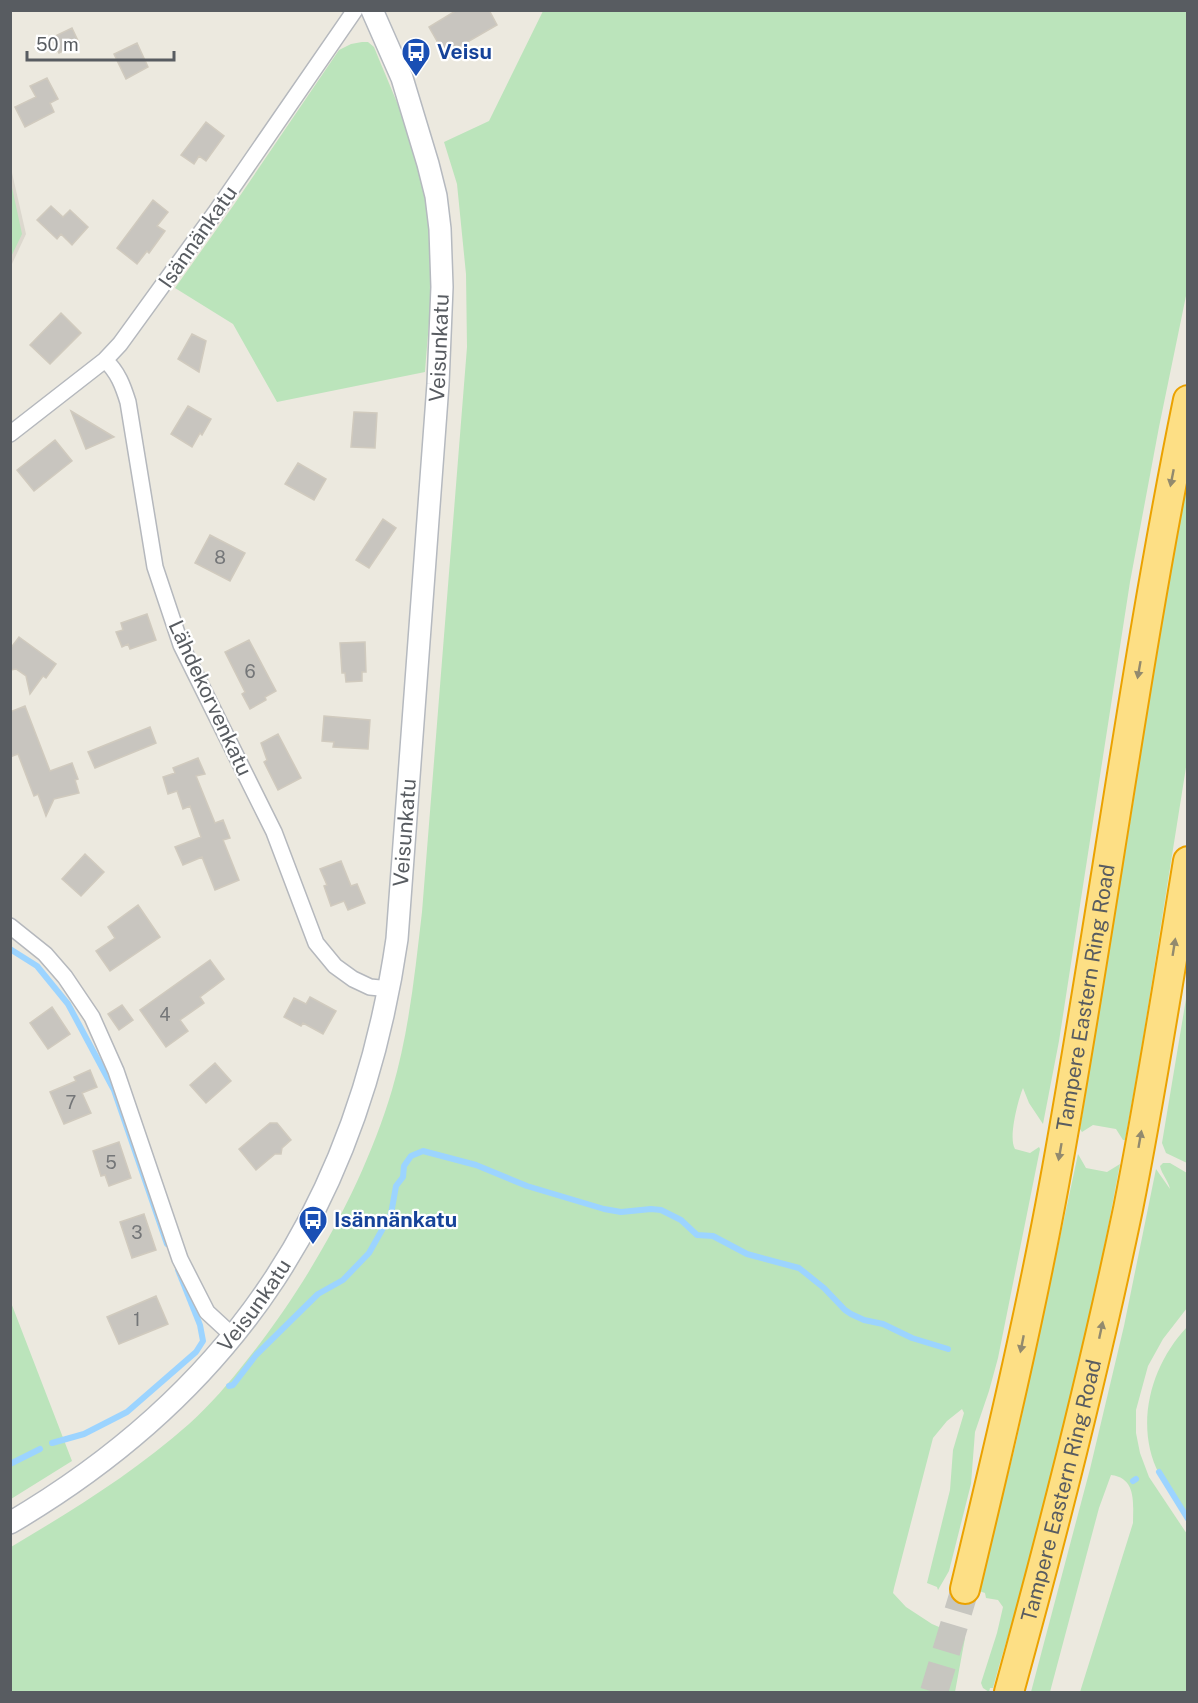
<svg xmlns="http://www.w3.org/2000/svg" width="1198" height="1703" font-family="'Public Sans',sans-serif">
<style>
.education{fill:#dcd8ce}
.green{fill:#bbe4bb}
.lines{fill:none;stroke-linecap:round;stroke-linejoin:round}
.stream{stroke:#9cd4ff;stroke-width:6}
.building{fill:#c8c5bf;stroke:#d0cabe;stroke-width:1.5}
.highway-tunnel{stroke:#c7c6c0;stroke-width:28;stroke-dasharray:28 14;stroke-linecap:butt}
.street-casing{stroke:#b5b8bd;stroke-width:18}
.secondary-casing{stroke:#b5b9bf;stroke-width:24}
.highway-casing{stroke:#eba200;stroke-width:32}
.street{stroke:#fff;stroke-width:15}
.secondary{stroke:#fff;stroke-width:21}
.highway{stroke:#fddf85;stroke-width:28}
.oneway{fill:#928a6e}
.labels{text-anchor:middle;stroke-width:4.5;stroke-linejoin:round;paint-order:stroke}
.number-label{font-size:18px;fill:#747678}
.transit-label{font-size:21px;font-weight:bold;fill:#164399;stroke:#fff;text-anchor:start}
.street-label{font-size:21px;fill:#585c61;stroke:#fff}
</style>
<rect width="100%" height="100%" fill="#ece9df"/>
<path class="education" d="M10,164l16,70 -15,32h-1z"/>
<path class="green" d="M543,11h644v280l-28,136 -29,155 -71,459 -16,83 -14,-21 -6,-15c-5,12 -15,50 -8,61l15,4 9,-6 1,2 -42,209 -9,33 -14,41 -4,52 -22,87 -11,19 -1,-3 -10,-4 23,-93 3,-40 11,-37 -2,-4 -15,12 -14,17 -39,150 -1,5 13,14 26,17 33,14 -10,54h-944v-145c62,-37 124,-75 178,-123 22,-20 40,-41 58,-64 61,-76 117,-176 145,-270 17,-58 23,-118 30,-178l45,-565 -1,-73 -9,-90 -13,-42 45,-21z
M362,42h6l6,5c19,47 47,106 54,156 9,55 1,113 -3,169l-148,30 -44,-78 -58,-36 58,-82 106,-156 12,-6z
M11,183l11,51 -11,23h-1z
M1187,469v292l-47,296 -15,83h-2l-7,-11 -23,-4 -11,7 -2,-3 54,-331 12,-92z
M1187,993v170l-21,-10 -4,-10z
M1078,1154l8,14 21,4 13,-8c-25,135 -54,270 -91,402 -12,41 -25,81 -36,122h-3l-1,4 -6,-4 -2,-5 16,-50 6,-26 -5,-7 -12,-2 -1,-5 -6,-2 37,-148z
M1163,1163h7l17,10v135l-24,31 -15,27 -12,44v23l4,20 9,24 38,57v158h-107l53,-169c0,-19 4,-45 -22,-48l-12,33 -49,184h-19l59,-223 34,-143 32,-157 14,20c-2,-9 -8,-14 -10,-23z
M10,1300l62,161 -61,38h-1z
M1187,1327v189c-9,-13 -21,-28 -28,-42 -25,-49 -8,-109 28,-147z"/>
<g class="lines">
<path class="stream" d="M10,949l27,17 31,38 46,86 53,154
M229,1386l4,-1 23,-30 62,-61 25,-14 26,-27 22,-39 5,-28 7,-9 1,-11 7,-10 12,-5 53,14 51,21 77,23 17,3 30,-3 10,1 20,10 16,15 16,1 34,18 52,14 25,20 21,22 6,4 13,6 19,4 29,14 36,11
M52,1443l32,-9 43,-22 69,-60 7,-11 -3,-16 -22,-55
M10,1464l30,-15
M1159,1472l29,47
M1133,1481l3,-2"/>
</g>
<path class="building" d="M457,10h32l8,15 -52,30 -16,-28z
M72,28l7,15 -20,10 -8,-15z
M137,43l11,24 -22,12 -12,-25z
M47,78l11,21 -8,4 4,9 -29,15 -10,-20 21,-10 -6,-11z
M206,122l18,14 -18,25 -7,-5 -5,8 -13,-9z
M153,200l15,12 -11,14 8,5 -16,22 -2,-2 -10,13 -20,-16z
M51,206l12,11 7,-7 18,17 -16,18 -11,-11 -4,5 -20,-19z
M61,313l20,20 -31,31 -20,-19z
M192,334l14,7 -7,31 -21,-13z
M188,406l23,13 -9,16 -2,-2 -8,14 -21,-13z
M71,411l43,26 -28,12z
M354,412l23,1 -2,35 -24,-1z
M55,440l17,21 -38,30 -17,-21z
M298,463l28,16 -12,21 -29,-16z
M383,519l13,9 -27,40 -13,-8z
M210,535l35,18 -15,28 -35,-18z
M147,614l9,26 -26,9 -2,-5 -6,3 -6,-15 7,-2 -2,-7z
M19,637l37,27 -10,14 -3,-2 -13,18 -4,-18 -10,-7 -6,1v-21z
M249,640l27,51 -11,6 1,3 -16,9 -8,-15 3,-2 -20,-40z
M365,642l1,30h-4v9l-16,1 -1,-9h-3l-2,-30z
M25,706l25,65 22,-8 6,16 -3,1 4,13 -25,6 -8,17 -8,-22 -4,2 -16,-42 -8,3v-45z
M324,716l46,4 -2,29 -35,-2 1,-5 -12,-1z
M150,727l6,16 -61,25 -7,-16z
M278,734l23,44 -23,12 -14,-28 3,-2 -6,-17z
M198,758l7,16 -9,2 19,47 8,-3 7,18 -7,2 16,40 -24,10 -13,-33 -19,8 -8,-18 26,-10 -11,-31 -7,3 -6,-18 -9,3 -5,-17 12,-4 -2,-5z
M85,854l19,18 -23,24 -19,-17z
M341,861l10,25 6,-2 8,19 -17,7 -4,-9 -13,5 -7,-20 3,-1 -7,-16z
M138,905l22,32 -50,34 -14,-20 19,-13 -7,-11z
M210,960l14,19 -24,18 4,6 -24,17 8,11 -22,16 -26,-37z
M310,997l26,14 -13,23 -20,-11 -2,3 -17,-9 10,-19 12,6z
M122,1005l11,15 -14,10 -11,-16z
M52,1007l18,27 -22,15 -18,-26z
M215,1063l16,18 -25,22 -16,-18z
M90,1070l7,17 -15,6 9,20 -27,11 -14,-32 26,-11 -2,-4z
M270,1123h7l14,17 -9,8 -1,6h-6l-19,16 -17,-21z
M119,1142l12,36 -22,8 -4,-11 -4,1 -8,-25z
M144,1214l12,36 -24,8 -12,-36z
M156,1296l12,28 -49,20 -12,-27z"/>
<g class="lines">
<path class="highway-tunnel" d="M934,1692l31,-103"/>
<g class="street-casing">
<path id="street" d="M105,360c13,12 18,26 23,42l27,165 26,78 93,187 42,111 19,23 18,13 17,8 20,2
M10,434l95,-74 15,-16 95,-131 140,-203
M10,926l35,28 20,23 27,40 24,54 64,188 27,53 26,24"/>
</g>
<g class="secondary-casing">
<g id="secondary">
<path id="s1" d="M10,1523c228,-134 349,-323 387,-584l41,-555 4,-97 -2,-58 -4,-33 -8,-32 -26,-86 -30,-68"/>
</g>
</g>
<g class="highway-casing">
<g id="highway">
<path id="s2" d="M965,1589c32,-134 64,-268 89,-404 48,-261 81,-525 134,-785"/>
<path id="s3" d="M1009,1692c44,-160 85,-320 119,-483 23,-115 41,-232 60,-348"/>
</g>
</g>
<use href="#street" class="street"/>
<use href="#secondary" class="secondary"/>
<use href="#highway" class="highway"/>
</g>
<defs><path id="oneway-solid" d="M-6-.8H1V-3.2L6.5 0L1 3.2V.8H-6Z" transform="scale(1.5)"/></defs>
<g class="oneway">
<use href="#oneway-solid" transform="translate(1172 478) rotate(101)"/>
<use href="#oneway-solid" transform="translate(1139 670) rotate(100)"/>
<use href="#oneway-solid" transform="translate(1174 947) rotate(-81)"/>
<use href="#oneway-solid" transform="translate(1140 1139) rotate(-80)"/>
<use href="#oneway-solid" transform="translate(1060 1152) rotate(100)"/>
<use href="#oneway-solid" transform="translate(1101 1330) rotate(-78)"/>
<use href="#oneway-solid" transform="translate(1022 1344) rotate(101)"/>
</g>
<defs>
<g id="bus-pin" transform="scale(1.5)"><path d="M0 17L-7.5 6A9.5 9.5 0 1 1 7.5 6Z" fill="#1a4fb4" stroke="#fff"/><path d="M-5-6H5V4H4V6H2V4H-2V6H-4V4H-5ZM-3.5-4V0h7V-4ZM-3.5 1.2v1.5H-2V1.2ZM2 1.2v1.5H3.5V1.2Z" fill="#fff"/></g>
</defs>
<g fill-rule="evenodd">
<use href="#bus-pin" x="416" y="52"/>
<use href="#bus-pin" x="313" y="1220"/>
</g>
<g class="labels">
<g class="number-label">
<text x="220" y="564">8</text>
<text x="250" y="678">6</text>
<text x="165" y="1021">4</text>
<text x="71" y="1109">7</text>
<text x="111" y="1169">5</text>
<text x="137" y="1239">3</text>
<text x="137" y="1326">1</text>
</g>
<g class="transit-label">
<text x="437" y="59">Veisu</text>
<text x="334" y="1227">Isännänkatu</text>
</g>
<g class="street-label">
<text transform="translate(198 237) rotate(-55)" y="7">Isännänkatu</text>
<text dy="7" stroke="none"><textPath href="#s1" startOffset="1320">Veisunkatu</textPath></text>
<text transform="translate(210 698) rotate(65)" y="7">Lähdekorvenkatu</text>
<text dy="7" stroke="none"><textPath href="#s1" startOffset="834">Veisunkatu</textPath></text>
<text dy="7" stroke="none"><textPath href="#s2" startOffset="604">Tampere Eastern Ring Road</textPath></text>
<text dy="7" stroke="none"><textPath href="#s1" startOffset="330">Veisunkatu</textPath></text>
<text dy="7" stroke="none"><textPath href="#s3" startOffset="208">Tampere Eastern Ring Road</textPath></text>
</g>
</g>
<rect width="1198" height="1703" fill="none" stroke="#585c61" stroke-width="24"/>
<path d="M27 51v9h147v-9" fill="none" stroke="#585c61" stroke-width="3"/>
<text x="36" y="51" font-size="18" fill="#585c61" stroke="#ffffff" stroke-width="4.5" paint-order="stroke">50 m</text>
</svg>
